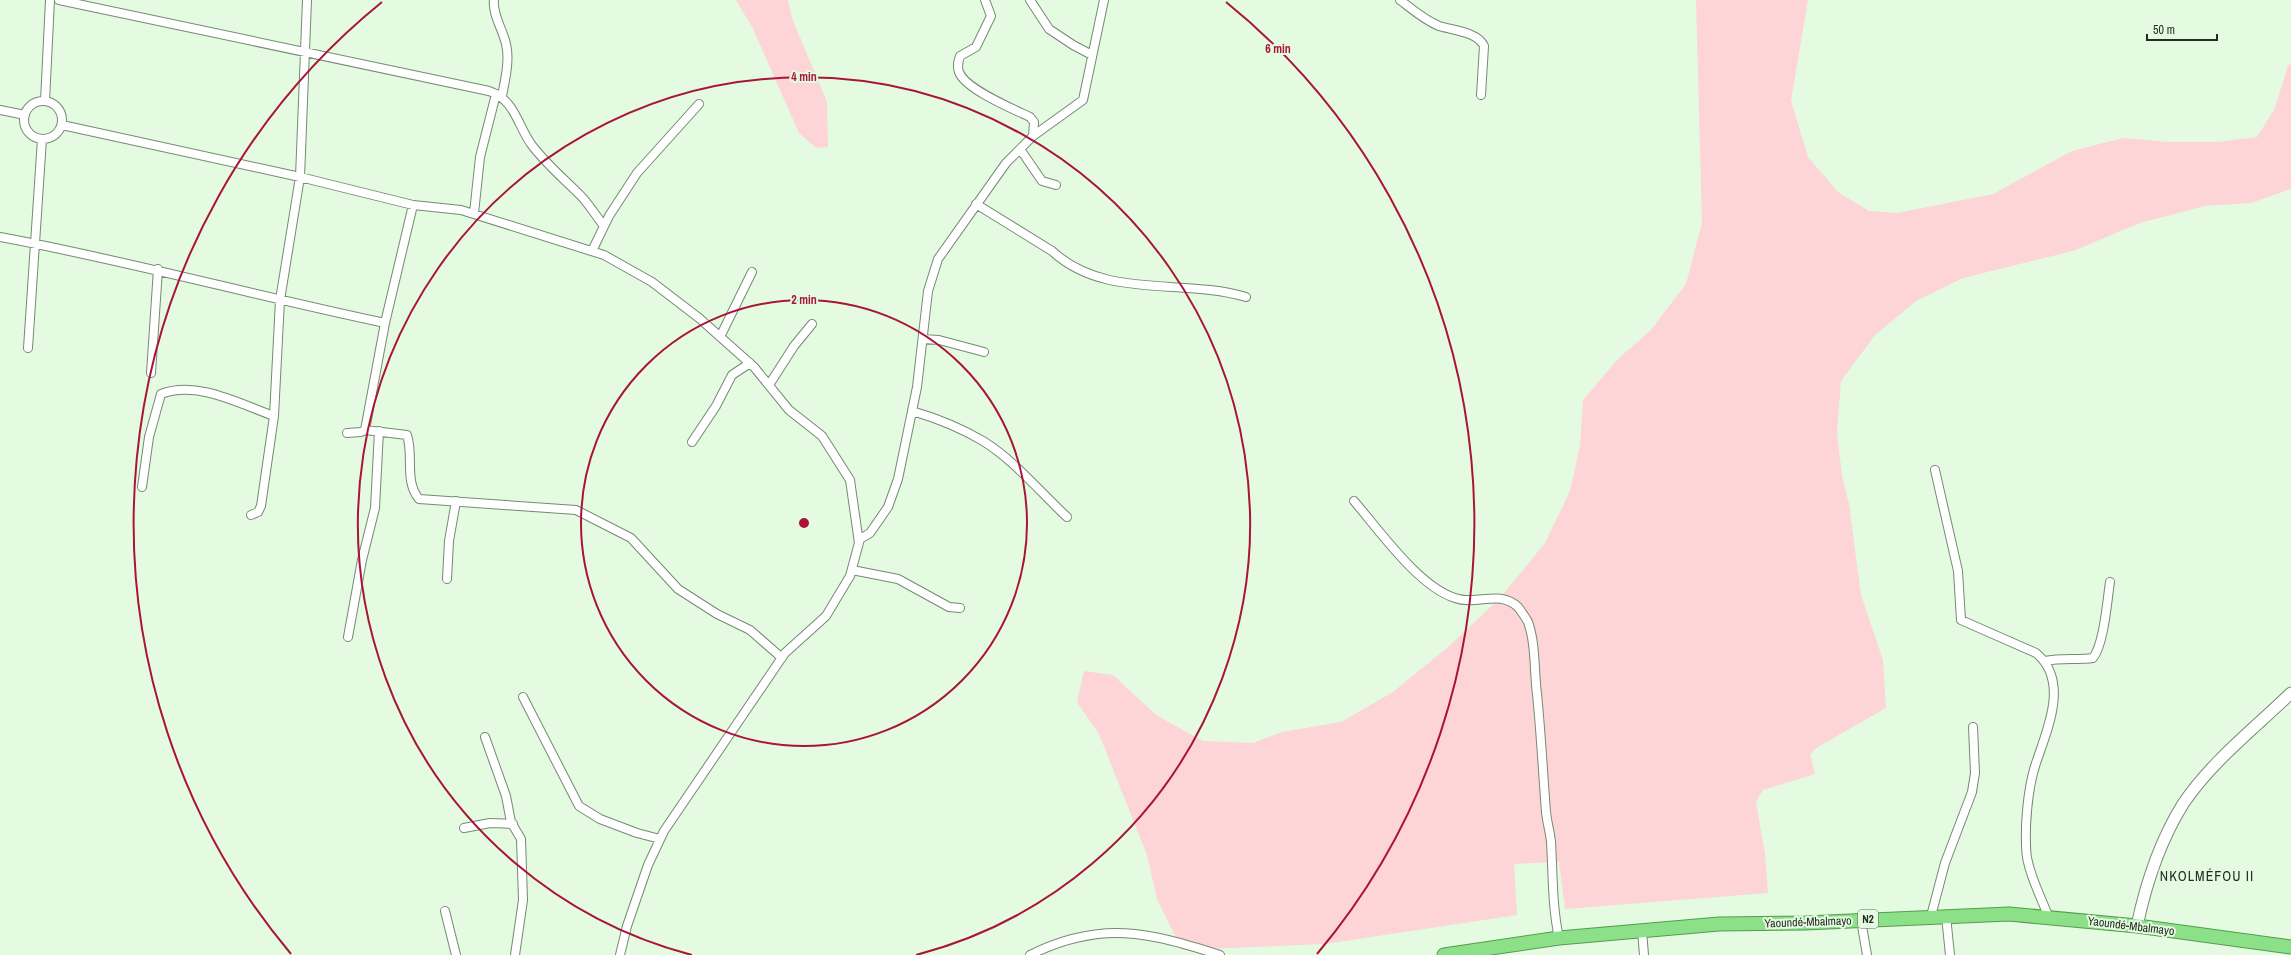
<svg xmlns="http://www.w3.org/2000/svg" width="2291" height="955" font-family="'Archivo Narrow',sans-serif">
<style>
.green{fill:#fdd5d6}
.lines{fill:none;stroke-linecap:round;stroke-linejoin:round}
.minor-casing{stroke:#758a73;stroke-width:10}
.secondary-casing{stroke:#758a73;stroke-width:13}
.trunk-casing{stroke:#559c50;stroke-width:15}
.minor{stroke:#fff;stroke-width:8}
.secondary{stroke:#fff;stroke-width:11}
.trunk{stroke:#8ce087;stroke-width:13}
.ring{fill:none;stroke:#aa1436;stroke-width:2}
.labels{text-anchor:middle;stroke-width:4;stroke-linejoin:round;paint-order:stroke}
.shield{fill:#e4fbe1;stroke:#5d6a5b;stroke-width:1}
.shield-label{font-size:11px;font-weight:bold;fill:#232c22}
.street-label{font-size:12px;fill:#232c22;stroke:#e4fbe1}
.quarter-label{font-size:14px;letter-spacing:1px;fill:#232c22;stroke:#e4fbe1}
.centre{fill:#aa1436;stroke:#e4fbe1;stroke-width:2}
.ring-label{font-size:12px;text-anchor:middle;font-weight:bold;fill:#aa1436;stroke:#e4fbe1;stroke-width:4;stroke-linejoin:round;paint-order:stroke}
</style>
<rect width="100%" height="100%" fill="#e4fbe1"/>
<path class="green" d="M736,0h52l4,18 35,84 1,45 -12,1 -17,-15 -46,-104z
M1696,0h112l-17,101 17,56 30,35 31,19 28,2 96,-19 79,-43 51,-13 44,4h50l40,-5 17,-27 14,-44 3,-3v126l-40,14 -46,3 -65,17 -67,28 -110,27 -47,23 -41,34 -34,46 -4,51 5,44 7,28 12,91 22,65 3,48 -70,40 -6,7 5,19 -52,16 -7,12 9,51 3,40 -203,16 -6,-47 -45,2 3,51 -192,29 -143,6 -25,-51 -10,-44 -48,-121 -22,-32 7,-31 29,4 43,40 47,26 50,2 29,-11 59,-10 52,-30 55,-45 51,-48 46,-56 25,-52 10,-46 3,-45 36,-42 31,-27 36,-47 16,-61z"/>
<g class="lines">
<g class="minor-casing">
<path id="minor" d="M59,0l430,91c26,9 28,33 42,53 14,19 32,34 49,51 9,9 16,21 24,31
M494,0c-2,14 9,30 12,44 4,16 -1,36 -4,52
M1030,0l19,29 24,16 19,10
M1400,0c12,9 24,20 39,26 13,4 39,6 45,20l-3,49
M45,101l5,-101
M24 120a19 19 0 1 1 38 0a19 19 0 1 1-38 0Z
M0,110l25,5
M62,125l238,52 113,28 48,5 143,45 48,27 47,36 55,49 35,43 33,26 28,44 9,63
M1033,136l50,-36 21,-100
M1020,149l22,32 14,4
M976,204l76,47c53,49 131,27 194,46
M474,213l6,-56 16,-63
M0,237c129,24 256,59 385,86
M592,251l17,-35 28,-43 62,-69
M720,337l32,-65
M923,339l16,1 45,12
M28,348l14,-209
M151,373l7,-104
M769,385l25,-39 18,-22
M912,411c24,7 49,17 71,30 31,19 57,51 84,76
M365,430l20,-107 28,-118
M347,433l14,-1 4,-2 42,5c7,21 -3,46 12,64l157,11 55,28 47,51 39,25 33,16 32,28
M692,442l24,-36 16,-31 18,-12
M1935,470l23,101 3,49 75,33c34,28 11,77 0,110 -7,21 -9,42 -10,63 0,11 -1,26 2,36 4,19 14,37 20,54
M142,487l7,-50 12,-43c36,-14 79,10 113,22l6,-116 20,-123 7,-177
M1354,501c25,29 65,86 101,97 22,8 44,-9 63,9 3,4 8,11 10,15 8,22 6,50 9,72 4,40 6,79 9,118 1,10 4,20 5,30 2,32 1,64 8,96
M251,515l7,-3 3,-6 13,-90
M852,570l46,9 51,28 11,1
M447,579l2,-38 7,-40
M348,637l14,-77 13,-52 4,-77
M2045,661c16,-3 32,-1 48,-3 11,-14 14,-56 17,-76
M523,697l56,109 21,13 37,14 23,6
M485,737l21,59 5,26 10,17 2,61 -8,55
M464,828l26,-5 23,1
M445,911l11,44
M1931,916l14,-53 27,-71 3,-19 -2,-46
M1946,916l4,39
M1861,920l6,35
M1642,931l2,24
M620,955l7,-29 21,-61 16,-34 121,-178 41,-37 24,-40 10,-37 10,-6 18,-26 10,-28 19,-92 11,-96 10,-32 68,-96 27,-27 1,-14 -4,-5c-17,-8 -65,-28 -71,-45 -2,-6 -1,-10 1,-16l16,-9 15,-31 -6,-16
M1030,955c71,-35 118,-23 190,0"/>
</g>
<g class="secondary-casing">
<path id="secondary" d="M2137,926c9,-43 23,-85 46,-122 28,-42 72,-76 108,-111"/>
</g>
<g class="trunk-casing">
<path id="trunk" d="M1444,955l115,-17 160,-14 86,-1 204,-9 128,12 154,21"/>
</g>
<use href="#minor" class="minor"/>
<use href="#secondary" class="secondary"/>
<use href="#trunk" class="trunk"/>
</g>
<g class="ring">
<circle cx="804" cy="523" r="223"/>
<path d="M692 955A446 446 0 1 1 916 955"/>
<path d="M291 954A670 670 0 0 1 382 2M1226 2A670 670 0 0 1 1317 954"/>
</g>
<g class="labels">
<rect class="shield" x="1858" y="910" width="20" height="18" rx="3"/>
<g class="shield-label">
<text x="1868" y="923">N2</text>
</g>
<g class="street-label">
<text transform="translate(1808 922) rotate(-2)" y="4">Yaoundé-Mbalmayo</text>
<text transform="translate(2131 926) rotate(7)" y="4">Yaoundé-Mbalmayo</text>
</g>
<g class="quarter-label">
<text x="2207" y="881">NKOLMÉFOU II</text>
</g>
</g>
<circle cx="804" cy="523" r="6" class="centre"/>
<g class="ring-label">
<text x="1278" y="53">6 min</text>
<text x="804" y="81">4 min</text>
<text x="804" y="304">2 min</text>
</g>
<path d="M2147 34v6h70v-6" fill="none" stroke="#232c22" stroke-width="2"/>
<text x="2153" y="34" font-size="12" fill="#232c22" stroke="#e4fbe1" stroke-width="3" paint-order="stroke">50 m</text>
</svg>
